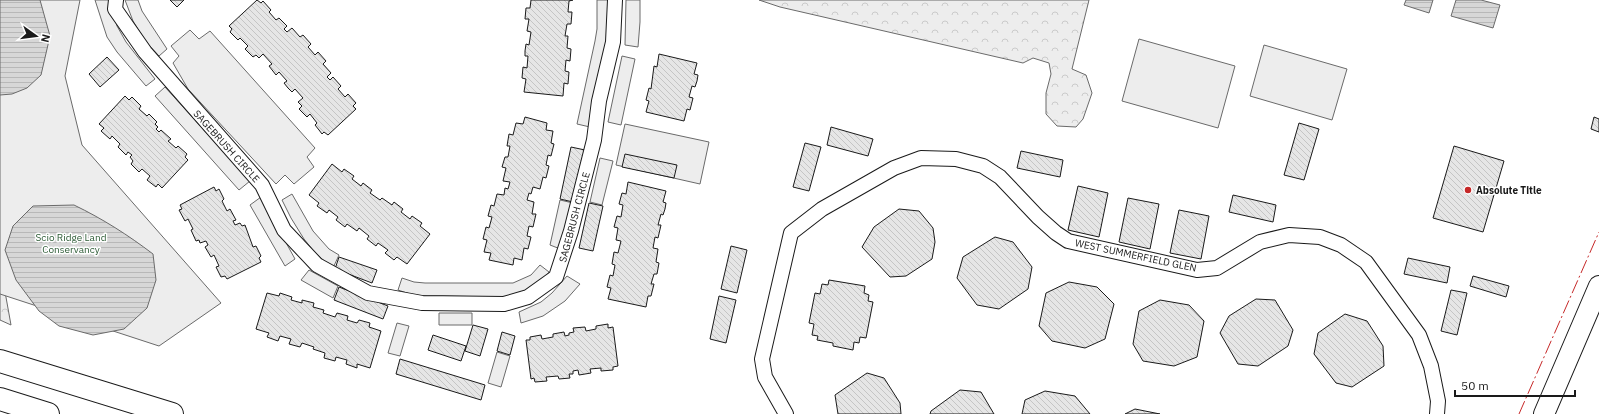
<svg xmlns="http://www.w3.org/2000/svg" width="1599" height="414" font-family="'IBM Plex Sans',sans-serif">
<style>
.forest{fill:url(#forest-crowns);stroke:#6a6a6a}
.built{fill:#ededed;stroke:#6a6a6a}
.water{fill:url(#water-rules);stroke:#6a6a6a}
.building{fill:url(#building-back-hatch);stroke:#1a1a1a}
.lines{fill:none;stroke-linecap:round;stroke-linejoin:round}
.street-casing{stroke:#1a1a1a;stroke-width:16}
.secondary-casing{stroke:#1a1a1a;stroke-width:22}
.highway-casing{stroke:#1a1a1a;stroke-width:24}
.street{stroke:#fff;stroke-width:14}
.secondary{stroke:#fff;stroke-width:20}
.highway{stroke:#fff;stroke-width:22}
.power{stroke:#c62828;stroke-width:1;stroke-dasharray:14 3 2 3;stroke-linecap:butt}
.poi-dot{fill:#c62828;stroke:#fff;stroke-width:1.5}
.labels{text-anchor:middle;stroke-width:3;stroke-linejoin:round;paint-order:stroke}
.street-label{font-size:10px;fill:#1a1a1a;stroke:#fff}
.poi-label{font-size:10px;font-weight:bold;fill:#1a1a1a;stroke:#fff;text-anchor:start}
.park-label{font-size:10px;fill:#2b5a34;stroke:#fff}
</style>
<defs>
<pattern id="forest-crowns" width="20" height="18" patternUnits="userSpaceOnUse"><rect width="20" height="18" fill="#ededed"/><path d="M2 6a3 3 0 1 1 6 0M12 15a3 3 0 1 1 6 0" fill="none" stroke="#cbcbcb"/></pattern>
<pattern id="water-rules" width="6" height="5" patternUnits="userSpaceOnUse"><rect width="6" height="5" fill="#d7d7d7"/><path d="M0 2.5h6" fill="none" stroke="#b8b8b8"/></pattern>
<pattern id="building-back-hatch" width="6" height="6" patternUnits="userSpaceOnUse"><rect width="6" height="6" fill="#e6e6e6"/><path d="M-1 5l2 2M0 0l6 6M5-1l2 2" fill="none" stroke="#c5c5c5"/></pattern>
</defs>
<rect width="100%" height="100%" fill="#fff"/>
<path class="forest" d="M759,0h330l-17,69 14,6 6,18 -9,26 -7,8 -19,-1 -11,-12v-21l5,-19 -2,-11 -16,-5 -10,5 -243,-56z
M0,264l11,61 -11,-5z"/>
<path class="built" d="M0,0h80l-15,76 17,69 139,158 -62,43 -159,-52z
M95,0h15l7,26 9,16 29,37 -9,7 -29,-34 -10,-15z
M125,0h13l4,11 25,38 -8,7 -13,-14 -13,-21z
M597,0h12l1,29 -20,98 -13,-3 18,-83 2,-12z
M626,0h14v22l-2,25 -13,-2z
M190,30l9,9 11,-8 105,117 -8,9 7,10 -20,17 -9,-9 -9,9 -88,-95 -15,-26 6,-7 -8,-10z
M1139,39l96,27 -17,62 -96,-27z
M1264,45l83,24 -15,51 -82,-24z
M622,56l13,3 -14,66 -13,-3z
M165,87l85,94 -11,9 -84,-94z
M625,124l84,18 -9,42 -84,-19z
M600,158l13,3 -11,44 -12,-3z
M292,194l21,37 16,18 10,6 -6,13 -17,-14 -12,-15 -13,-21 -9,-18z
M261,197l34,62 -10,7 -35,-61z
M560,200l13,3 -10,47 -13,-5z
M540,265l9,7 -6,9 -9,8 -26,8 -81,-1 -14,-1 -15,-5 4,-12 12,4 11,1h88l18,-8z
M309,270l29,16 -5,12 -32,-18z
M567,276l13,8 -15,17 -22,15 -22,7 -2,-11 22,-10 11,-9z
M439,313h33v12h-33z
M397,323l12,3 -9,30 -12,-3z
M497,352l13,4 -9,31 -13,-4z"/>
<path class="water" d="M0,0h40l10,36 -9,39 -14,13 -15,6 -12,1z
M1406,0h27l-4,13 -25,-8z
M1456,0h25l19,5 -7,23 -42,-12z
M74,205c29,14 54,30 79,49l3,26 -9,28 -23,21 -31,6 -34,-9 -20,-15 -23,-31 -11,-30 8,-24 20,-20z"/>
<path class="building" d="M170,0h14l-7,7z
M257,0l4,3 2,-2 8,9 -2,2 7,8 3,-2 8,8 -3,3 3,3 5,-4 8,9 3,-2 8,9 -3,3 7,8 3,-3 8,9 -3,3 8,9 -4,4 3,3 3,-3 8,9 -3,3 7,8 3,-3 8,9 -3,3 3,3 -28,26 -4,-3 -2,2 -3,-4 -4,-5 2,-2 -7,-9 -3,3 -8,-8 3,-3 -4,-4 5,-4 -8,-9 -3,3 -4,-4 -4,-5 3,-2 -8,-9 -3,3 -7,-9 3,-2 -9,-10 -4,4 -3,-3 -3,2 -8,-8 3,-3 -8,-8 -2,2 -8,-8 2,-3 -3,-3z
M531,0h42l-4,1 -1,11h4l-1,12h-4l-2,12h3l-1,12 4,1 -1,12 -4,-1 -1,11 4,1 -1,12 -4,-1 -1,13 -39,-4 2,-13 -4,-1 1,-11 4,1 1,-12h-3v-5l1,-7 3,1 2,-13 -4,-1 2,-12h-4l1,-11h4z
M659,54l38,9 -3,11 4,1 -1,6 -2,6 -3,-1 -3,11 4,1 -3,12 -3,-1 -3,12 -38,-9 3,-11 -3,-1 3,-12 2,1 3,-23 3,1z
M107,57l12,13 -19,17 -11,-13z
M125,96l4,4 3,-3 9,9 -2,3 8,7 2,-2 8,8 -2,2 3,3 -2,2 3,3 2,-2 10,9 -3,2 8,7 2,-2 9,8 -2,3 3,3 -26,28 -4,-4 -2,3 -9,-7 3,-4 -8,-7 -3,3 -8,-8 2,-3 -3,-4 2,-2 -4,-3 -2,3 -8,-8 2,-3 -8,-8 -2,3 -9,-8 3,-3 -5,-4z
M525,117l22,6 -1,7 7,1 -2,12 3,1 -3,12 -3,-1 -2,10 3,1 -3,12 -3,-1 -3,12 -7,-2 -2,7 -2,-1 -2,7 7,2 -2,12h4l-3,13 -4,-1 -2,10 4,1 -3,12 -4,-1 -2,12 -8,-2 -1,7 -24,-5 2,-7 -7,-1 3,-12 -4,-1 3,-12 3,1 3,-11 -4,-1 3,-11 3,1 3,-12 7,1 1,-7 3,1 2,-7 -7,-1 3,-13 -4,-1 3,-10h3l2,-11h-3l2,-12 4,1 3,-12 7,1z
M1594,117l5,2v13l-8,-3z
M1299,123l20,6 -15,51 -20,-5z
M831,127l42,12 -5,17 -41,-11z
M805,143l16,4 -12,44 -16,-4z
M1454,146l50,15 -21,71 -50,-14z
M571,147l14,3 -12,52 -13,-3z
M1021,151l42,9 -3,17 -43,-9z
M625,154l52,11 -3,13 -52,-11z
M332,164l10,8 2,-3 10,7 -2,3 9,7 2,-3 9,7 -2,3 10,7 2,-2 10,7 2,-3 9,7 -2,3 9,7 2,-3 10,7 -2,3 10,8 -23,30 -10,-7 -3,3 -9,-7 3,-3 -10,-7 -2,3 -9,-7 2,-3 -10,-8 -2,3 -10,-7 -2,3 -9,-7 2,-3 -9,-7 -2,3 -10,-7 2,-3 -10,-8z
M628,182l38,9 -3,11 3,1 -1,6 -2,6 -2,-1 -3,11h3l-3,13 -3,-1 -2,11 5,1 -2,13 3,1 -2,11h-3l-3,10h3l-3,12h-3l-2,11 -38,-8 3,-11 -4,-1 3,-12 3,1 2,-11 -3,-1 2,-12 4,1 3,-12 -5,-1 2,-12 -4,-1 3,-11 4,1 2,-12 -4,-1 3,-11 4,1z
M1078,186l30,7 -9,44 -31,-7z
M214,187l2,4 3,-2 5,10 -2,2 5,10 3,-2 6,11 -3,1 2,4 5,-2 2,3 3,-1 8,22 3,-1 5,10 -2,2 2,4 -34,17 -2,-3 -4,1 -5,-10 3,-1 -5,-11 -3,2 -6,-10 3,-2 -2,-4 -6,2 -1,-3 -3,1 -5,-11 2,-1 -5,-10 -3,2 -6,-11 3,-1 -2,-4z
M1233,195l43,10 -3,17 -44,-10z
M1128,198l31,6 -9,45 -31,-7z
M589,203l14,3 -10,45 -14,-3z
M899,209l20,2 14,17 2,14 -3,17 -26,17 -16,1 -28,-30 12,-20z
M1179,210l30,6 -8,43 -31,-6z
M995,237l18,5 19,25 -4,22 -29,20 -22,-4 -20,-27 6,-21z
M731,246l16,4 -10,43 -16,-4z
M339,257l38,13 -5,13 -37,-14z
M1408,258l42,9 -3,16 -43,-9z
M1473,276l36,10 -3,11 -36,-11z
M829,280l36,6 -1,7 5,2 -1,6 5,1 -7,36 -6,-1 -1,6 -5,-1 -1,8 -20,-4v-3l-16,-3 1,-4 -6,-1 2,-11 -5,-1 6,-30 5,1 2,-10 6,1z
M1069,282l28,5 17,17 -9,35 -20,9 -33,-7 -13,-15 7,-33z
M339,287l49,19 -5,13 -49,-19z
M1451,290l16,3 -10,42 -16,-4z
M267,293l12,3 1,-3 12,4 -1,3 11,3v-3l12,3 -1,4 11,3 -1,3 12,4 2,-4 11,3 -1,4 10,3 2,-3 11,3 -1,4 12,4 -11,37 -13,-4v4l-11,-4 1,-4 -11,-3 -1,4 -11,-3 1,-5 -12,-4 1,-2 -12,-4 -2,4 -11,-3 2,-5 -11,-3 -2,5 -11,-4 2,-4 -13,-4z
M719,296l17,4 -10,43 -16,-4z
M1256,299l19,1 18,30 -5,16 -30,20 -20,-2 -18,-31 9,-17z
M1160,300l29,5 15,16 -7,36 -23,9 -31,-5 -10,-17 6,-33z
M1345,314l22,7 16,25 1,20 -32,21 -16,-4 -22,-29 4,-21z
M608,324v4l5,-1 5,39 -5,1v3l-12,1v-3l-11,1 1,4 -12,2 -1,-5 -5,1v3h-4l1,4 -11,1 -1,-3 -12,1 1,4 -12,1 -1,-4 -3,1 -5,-39h4v-3l11,-2 1,4 11,-2v-3l11,-2 1,4 4,-1v-2l5,-1 -1,-4 12,-1 1,4 10,-2v-3z
M473,325l15,4 -8,27 -15,-5z
M502,332l13,4 -5,19 -13,-4z
M433,335l33,11 -5,15 -33,-11z
M400,359l85,26 -4,15 -85,-26z
M867,373l17,5 16,25 1,11h-63l-3,-19z
M960,390l21,2 13,22h-64l1,-3z
M1045,391l30,5 15,18h-68l3,-14z
M1135,409l25,5h-35z"/>
<g class="lines">
<g class="street-casing">
<path id="street" d="M116,0l-1,9 30,43 117,133 22,45 33,35 51,28 54,10 82,1 24,-7 28,-20 15,-46 23,-91 5,-39 14,-59 2,-42
M786,414l-21,-37 -3,-18 29,-126 31,-24 72,-41 27,-10 35,1 27,7 17,11 38,40 18,16 12,8 129,29 20,-2 43,-26 29,-7 31,2 21,8 25,17 53,73 12,31 7,35 -1,13"/>
</g>
<g class="secondary-casing">
<path id="secondary" d="M1544,414l55,-128"/>
</g>
<g class="highway-casing">
<path id="highway" d="M0,361l172,53
M0,399l48,15"/>
</g>
<use href="#street" class="street"/>
<use href="#secondary" class="secondary"/>
<use href="#highway" class="highway"/>
<path class="power" d="M1519,414l80,-182"/>
</g>
<circle class="poi-dot" cx="1468" cy="190" r="4"/>
<g class="labels">
<g class="street-label">
<text transform="translate(227 146) rotate(48)" y="4">SAGEBRUSH CIRCLE</text>
<text transform="translate(574 217) rotate(-75)" y="4">SAGEBRUSH CIRCLE</text>
<text transform="translate(1136 255) rotate(12)" y="4">WEST SUMMERFIELD GLEN</text>
</g>
<g class="poi-label">
<text x="1476" y="194">Absolute Title</text>
</g>
<g class="park-label">
<text x="71" y="241">Scio Ridge Land<tspan x="71" dy="12">Conservancy</tspan></text>
</g>
</g>
<g transform="translate(36 36) rotate(104)" stroke="#ffffff" stroke-width="3" paint-order="stroke">
<path d="M0-3L7 15L0 10L-7 15Z" fill="#1a1a1a"/>
<text y="-6" font-size="11" font-weight="bold" text-anchor="middle" fill="#1a1a1a">N</text>
</g>
<path d="M1455 390v6h120v-6" fill="none" stroke="#1a1a1a" stroke-width="2"/>
<text x="1461" y="390" font-size="12" fill="#1a1a1a" stroke="#ffffff" stroke-width="3" paint-order="stroke">50 m</text>
</svg>
